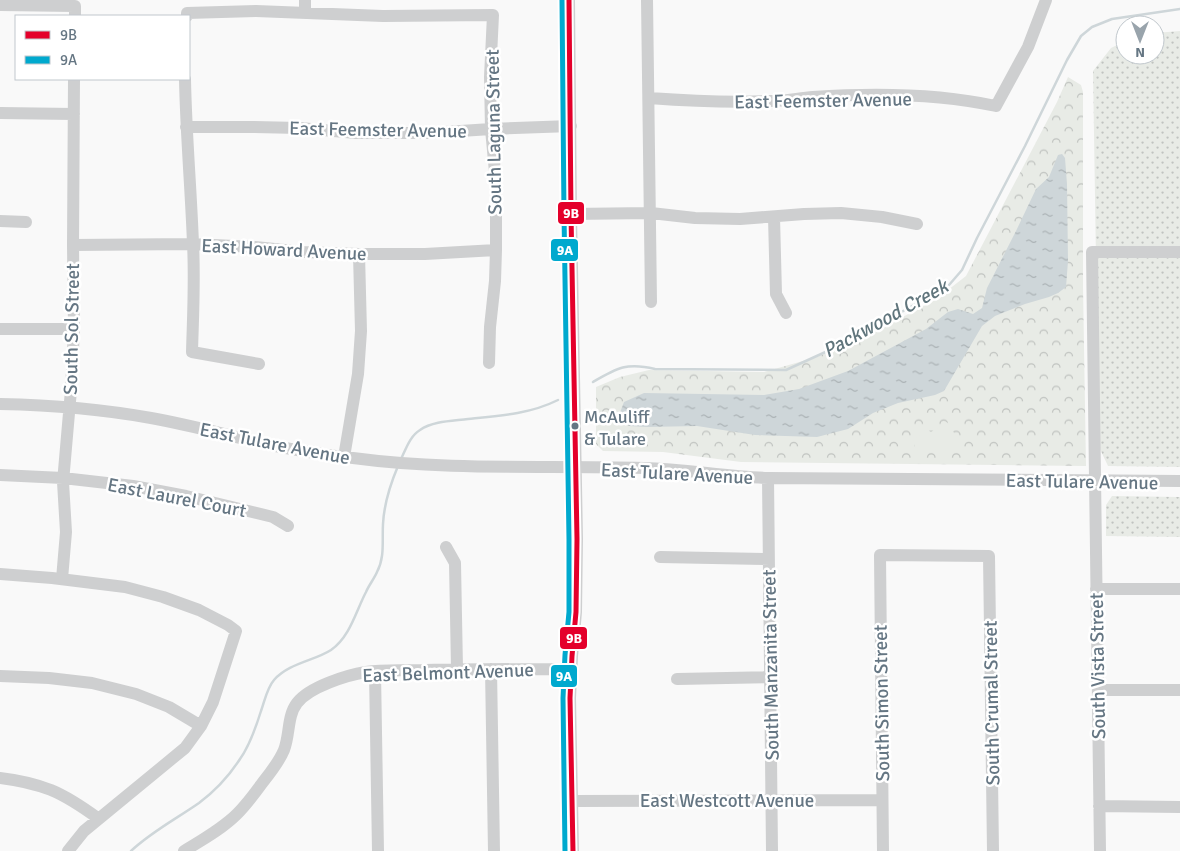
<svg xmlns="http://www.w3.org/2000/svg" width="1180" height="851" font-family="Signika,sans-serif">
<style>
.grass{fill:url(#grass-dots)}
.forest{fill:url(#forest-crowns)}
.garden{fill:#e8ebe6}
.water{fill:url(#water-ripples)}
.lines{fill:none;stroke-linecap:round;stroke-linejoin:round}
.stream{stroke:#ced6d9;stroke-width:2.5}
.minor{stroke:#cecfd0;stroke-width:12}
.bus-1-casing{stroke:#fff;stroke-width:9}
.bus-2-casing{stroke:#fff;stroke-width:9}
.bus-1{stroke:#e4002b;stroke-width:5}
.bus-2{stroke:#00a9ce;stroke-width:5}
.bus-dot{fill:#657683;stroke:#fff;stroke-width:2}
.labels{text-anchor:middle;stroke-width:5;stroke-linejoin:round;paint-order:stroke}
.bus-label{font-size:18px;fill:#657683;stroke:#fff;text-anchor:start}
.street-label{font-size:19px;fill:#657683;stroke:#fff}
.water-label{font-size:20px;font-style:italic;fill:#60757c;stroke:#fff}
.line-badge{stroke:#fff;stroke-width:2}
.badge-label{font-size:14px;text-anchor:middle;font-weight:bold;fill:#fff}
</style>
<defs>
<pattern id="grass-dots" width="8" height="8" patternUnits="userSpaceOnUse" patternTransform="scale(1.25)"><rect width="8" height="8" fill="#e8ebe6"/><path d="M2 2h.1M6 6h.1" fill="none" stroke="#c0c3c0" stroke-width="1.8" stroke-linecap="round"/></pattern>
<pattern id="forest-crowns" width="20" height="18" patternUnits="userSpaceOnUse" patternTransform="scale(1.25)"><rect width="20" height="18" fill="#e8ebe6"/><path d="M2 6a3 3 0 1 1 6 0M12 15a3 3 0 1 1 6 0" fill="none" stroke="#c0c3c0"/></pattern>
<pattern id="water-ripples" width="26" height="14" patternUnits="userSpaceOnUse" patternTransform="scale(1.25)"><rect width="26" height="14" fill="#ced6d9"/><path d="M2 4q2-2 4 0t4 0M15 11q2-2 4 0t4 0" fill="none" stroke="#abb2b5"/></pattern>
</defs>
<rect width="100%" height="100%" fill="#f9f9f9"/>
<path class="grass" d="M1180,31v436l-72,-1 -9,-19 -6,-376 18,-23 14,-7v14h30v-22z
M1112,496l68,1v40l-74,-1v-31z"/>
<path class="forest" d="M1068,77l13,8 2,7v195l3,179 -345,-4 -78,-10 -60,-1 -7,-7v-57l24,-10 29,-7 115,2 53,-15 59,-26 59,-31 31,-24 91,-174z"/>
<path class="garden" d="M947,422l13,20 -20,12c-10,-6 -27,6 -26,-15 8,-2 7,-7 12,-10l5,3z"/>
<path class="water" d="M1062,154l3,4 2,26 1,77 -2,26 -8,6 -9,4 -24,7 -30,12 -13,10 -38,65 -9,4 -37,8 -25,10 -25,16 -31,8 -62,-2 -58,-9 -50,1 -18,-1 -11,-8 6,-16 20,-9 120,2 35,-6 49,-18 78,-42 22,-17 10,-3 15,5 9,-6 5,-20 29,-57 20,-42 13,-12 9,-22z"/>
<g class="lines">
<path class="stream" d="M593,382c24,-14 34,-20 62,-13l131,1 68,-31 95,-54 13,-15 15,-32 48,-92 42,-86 14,-24 11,-9 20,-8 68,-10
M401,459c5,-10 9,-23 19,-29 13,-9 33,-9 48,-11 31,-3 62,-5 90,-19
M131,851c20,-19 45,-32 68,-48 16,-12 30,-27 41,-44 10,-14 16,-32 21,-48 4,-11 6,-23 13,-31 15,-17 40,-19 57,-30 19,-13 25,-39 35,-58 3,-7 8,-13 11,-20 8,-15 5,-31 6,-48 1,-20 7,-39 15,-58"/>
<path class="minor" d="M569,0l2,214 6,325 -1,73 -4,44 -2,42 3,153
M647,0l4,302
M0,5l75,1v10
M305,13v-13
M187,16v-3l69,-2 127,5 110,-1 -3,62 1,52 5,54v67l-1,31 -5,46 -1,36
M185,79c1,55 6,110 8,165 2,36 0,72 -1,108l67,12
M649,98c41,3 81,5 122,3 14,0 28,-3 42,-4 58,-4 127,-3 183,9l32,-59 18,-47
M0,113l74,1
M186,127h64l50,1 56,5h74l61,-4 80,-3
M571,214l80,-1 44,5 45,1 64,-5 37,-1 41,4 35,7
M774,217l2,77 10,19
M0,221l26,1
M73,245l120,-1 62,3 49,5 55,2h66l71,-4
M0,329h74
M0,404c51,1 101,5 151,14 34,6 68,15 102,23 33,8 66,13 100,17 97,13 194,7 291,10 42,1 83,9 124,10l412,3
M344,457l14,-83 3,-43 -2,-77
M0,475l63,3 70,8 53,10 87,21 15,9
M768,478l4,373
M446,547l9,16 2,106
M660,557l109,2
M0,574l52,4 73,9 38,10 36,13 29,15 8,6 -23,71 -12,24 -16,22 -101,83 -16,20
M62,579l4,-47 -3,-50 8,-92 3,-61 -1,-84 1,-166
M1096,589h84
M491,669l3,182
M375,672l3,179
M0,676l49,2 43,5 44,11 33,13 32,19
M677,679l93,-2
M1098,690h82
M0,778c17,2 35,6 51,12 17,7 33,18 48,29
M572,801l310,-1
M1099,806l81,1
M184,851c18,-11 38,-22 53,-37 10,-10 18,-21 26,-32 8,-10 16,-20 21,-32 6,-15 3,-34 13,-47 12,-16 50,-28 69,-31 19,-3 40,-1 60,-2 49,-1 97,-1 145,-1
M883,851l-3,-296 109,1 4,295
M1100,851l-8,-599h88"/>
<g class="bus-1-casing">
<path id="bus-1" d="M569,0l2,214 6,325 -1,73 -4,44 -2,42 3,153"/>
</g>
<g class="bus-2-casing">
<path id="bus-2" d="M562,0l2,214 5,325v73l-4,43 -2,43 2,153"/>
</g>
<use href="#bus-1" class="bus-1"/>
<use href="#bus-2" class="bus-2"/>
</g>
<circle class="bus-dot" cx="575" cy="426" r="4.5"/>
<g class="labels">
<g class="bus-label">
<text x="584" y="423">McAuliff<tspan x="584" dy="22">&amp; Tulare</tspan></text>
</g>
<g class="street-label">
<text transform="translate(823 100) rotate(-1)" y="7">East Feemster Avenue</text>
<text transform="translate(378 129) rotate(1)" y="7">East Feemster Avenue</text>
<text transform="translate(493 132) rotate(-91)" y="7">South Laguna Street</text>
<text transform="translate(284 249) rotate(3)" y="7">East Howard Avenue</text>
<text transform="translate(71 329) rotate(-89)" y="7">South Sol Street</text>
<text transform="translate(275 443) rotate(11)" y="7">East Tulare Avenue</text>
<text transform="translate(677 473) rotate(3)" y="7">East Tulare Avenue</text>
<text transform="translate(1082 481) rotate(1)" y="7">East Tulare Avenue</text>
<text transform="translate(177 497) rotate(11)" y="7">East Laurel Court</text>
<text transform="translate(770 665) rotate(-91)" y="7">South Manzanita Street</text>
<text transform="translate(1097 666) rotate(-91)" y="7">South Vista Street</text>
<text transform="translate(448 672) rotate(-2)" y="7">East Belmont Avenue</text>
<text transform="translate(881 703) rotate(-91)" y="7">South Simon Street</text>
<text transform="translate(991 703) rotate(-91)" y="7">South Crumal Street</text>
<text x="727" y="807">East Westcott Avenue</text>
</g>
<g class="water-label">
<text transform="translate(885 318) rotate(-29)" y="7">Packwood Creek</text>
</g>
</g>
<g class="line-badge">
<rect x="557" y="201" width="28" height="24" rx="5" fill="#e4002b"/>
<rect x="550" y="238" width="29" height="24" rx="5" fill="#00a9ce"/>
<rect x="559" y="626" width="29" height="24" rx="5" fill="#e4002b"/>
<rect x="550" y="664" width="28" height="24" rx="5" fill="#00a9ce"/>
</g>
<g class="badge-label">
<text x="571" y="218">9B</text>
<text x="565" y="255">9A</text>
<text x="574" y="643">9B</text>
<text x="564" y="681">9A</text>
</g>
<rect x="15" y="15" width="175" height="65" fill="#ffffff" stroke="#c1c8cd"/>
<rect x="25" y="31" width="25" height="8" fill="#e4002b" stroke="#c1c8cd"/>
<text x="60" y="40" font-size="15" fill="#657683">9B</text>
<rect x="25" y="56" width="25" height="8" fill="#00a9ce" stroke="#c1c8cd"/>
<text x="60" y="65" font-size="15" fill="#657683">9A</text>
<g transform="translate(1140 40) rotate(180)"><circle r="24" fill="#ffffff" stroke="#c1c8cd"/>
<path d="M0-4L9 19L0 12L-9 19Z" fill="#99a4ac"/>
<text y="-8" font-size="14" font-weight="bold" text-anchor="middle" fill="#657683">N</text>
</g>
</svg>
